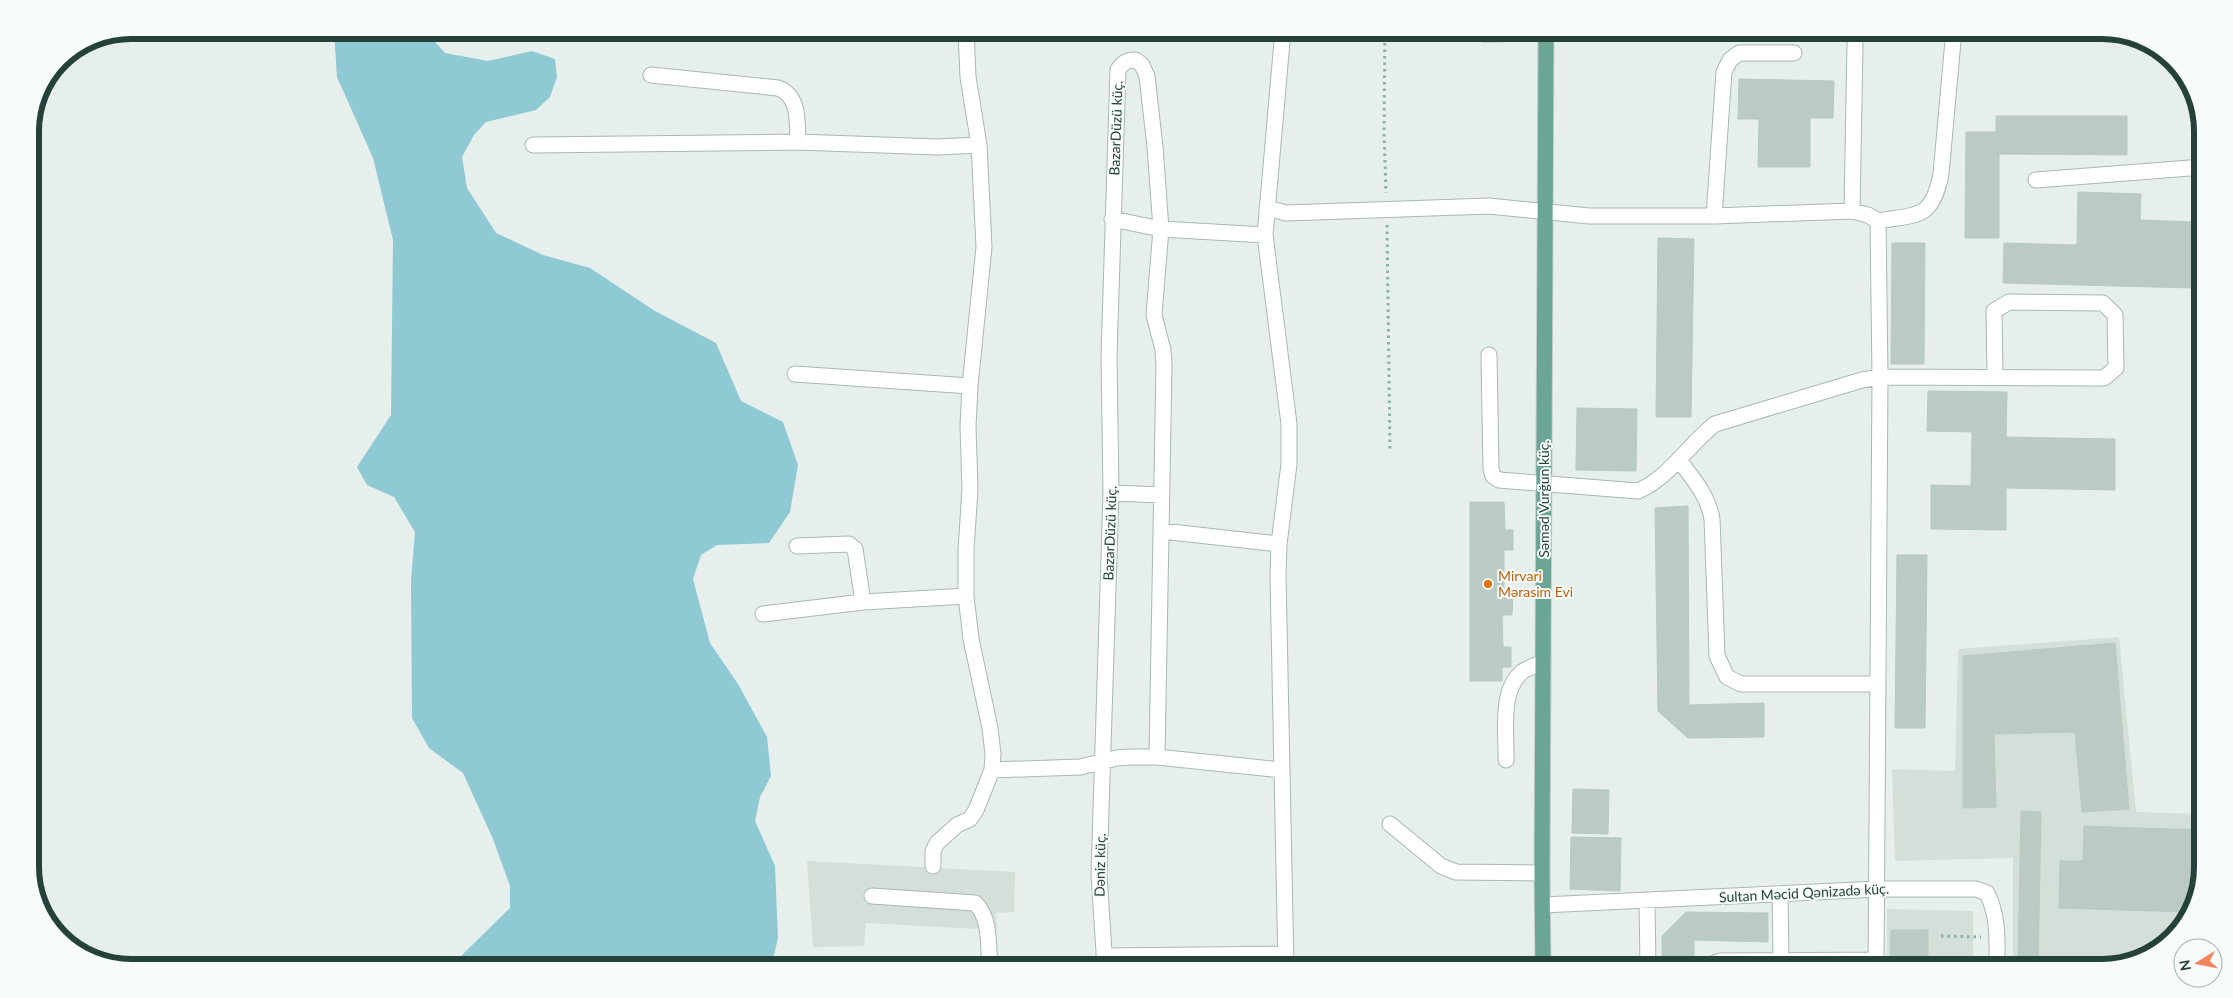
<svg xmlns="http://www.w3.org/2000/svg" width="2233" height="998" font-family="Lato,sans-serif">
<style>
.built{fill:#d4dfda}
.water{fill:#8ec9d4}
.building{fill:#bbcac4;stroke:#b8c9c2}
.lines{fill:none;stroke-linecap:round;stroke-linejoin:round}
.minor-casing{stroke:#a8b8b2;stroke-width:17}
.major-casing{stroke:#c2cac8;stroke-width:17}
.path{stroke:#86b3a5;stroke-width:3;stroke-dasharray:2.5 4;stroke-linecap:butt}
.minor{stroke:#fff;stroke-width:15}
.major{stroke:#6aa596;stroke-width:15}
.food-dot{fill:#e8710a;stroke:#f7fbf9;stroke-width:2}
.labels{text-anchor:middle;stroke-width:4;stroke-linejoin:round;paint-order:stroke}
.street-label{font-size:14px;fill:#24423a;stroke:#f7fbf9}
.food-label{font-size:14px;fill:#c56008;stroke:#f7fbf9;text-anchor:start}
.rim{fill:none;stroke:#24423a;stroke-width:6}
</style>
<rect width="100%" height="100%" fill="#e6efeb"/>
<path class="built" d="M2119,637l17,175 67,2v53l-8,39 -37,45 -56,17h-89v-110l-118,3 -3,-92 63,2 3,-122z
M807,861l208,11 -1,40 -18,1 1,17 -131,-7 -2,23 -51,1z
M1887,909l86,2v57h-86z"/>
<path class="water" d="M334,30h90l21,23 43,8 44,-10 23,8 2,18 -7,20 -14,13 -50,12 -12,13 -12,22 5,31 29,45 47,22 47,13 65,43 61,32 25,58 42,21 15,43 -8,47 -21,31 -52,2 -16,10 -8,24 17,64 28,41 29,53 4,39 -11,21 -5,24 20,45 3,72 -7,30h-319l11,-14 47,-46v-22l-17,-47 -30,-66 -34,-25 -17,-30 -1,-138 4,-48 -21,-35 -27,-12 -10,-18 34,-52 2,-175 -20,-82 -36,-81z"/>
<path class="building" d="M1482,30h21v12h-21z
M1739,79l95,2 -1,37h-23v49h-52l1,-48h-21z
M2197,107l6,17v6h-6z
M1996,116h131v39l-128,-1v84h-34l1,-106h30z
M2078,192l63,2 -1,26 54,2 -2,66 -189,-5 1,-40 73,2z
M1658,238l36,1 -3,178h-35z
M1892,243h33l-1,121h-33z
M1928,391l79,1 -1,45 109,2v51l-109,-2v42l-75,-1v-44l40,1 1,-54 -45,-1z
M1577,408l60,1 -1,62 -60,-1z
M1470,502h34l1,28h8v20h-9v44h9l-1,21h-10l1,32h8v20h-9v14h-32z
M1688,506l1,199 75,-2v34l-76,1 -30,-27 -3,-203z
M1897,555h30l-2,173h-30z
M2115,643l14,166 -47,3 -7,-80 -81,2 2,73 -33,1v-152z
M1573,789l36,1 -1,44 -36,-1z
M2021,811l20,1 -3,156h-20z
M2084,826l113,4 -3,77 -4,5 -131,-4 1,-47h23z
M1571,837l50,1 -1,53 -50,-2z
M1686,912l82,1v29l-74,-2v28h-32v-32z
M1891,930h37v38h-38z"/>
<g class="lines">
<g class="minor-casing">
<path id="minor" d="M1283,30l-18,205 24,189v40l-10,80 -1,31 8,393
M651,75l127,13c22,8 19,34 20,54
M533,145l265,-3 140,5 41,-2
M2036,180l167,-13
M1267,208l19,5 203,-7 100,10h125l138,-5 16,4 10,6 2,156 -4,591
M1852,211l3,-167
M1714,216l10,-144 6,-12 9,-7h55
M1112,219l49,10 104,6
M1878,221c41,-7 54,-2 63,-47l13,-144
M1489,355l2,114 2,7 6,4 139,11c32,-14 50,-46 77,-67l147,-44 18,-3 224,1 12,-10 -1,-53 -12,-12 -94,-1 -15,9 1,66
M795,374l175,12
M1679,460c14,19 29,35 33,59l5,137 10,21 14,7h136
M1111,493l51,2
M1162,531l117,13
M797,546l52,-2 6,5 8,53
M763,614l100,-12 103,-6
M2203,735v44
M1506,760c1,-26 -7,-69 16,-88 5,-4 15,-7 21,-10
M992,770l88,-3 37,-9 13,-1h27l125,13
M1390,824l51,42 15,6 86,1
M933,866v-15l4,-8 20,-18 13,-6 6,-9 16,-40 1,-16 -3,-26 -19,-89 -5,-43v-46l4,-61 -2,-63 2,-40 14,-139 -5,-102 -11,-68 -2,-47
M1780,894l1,65
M872,896l103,7c16,14 13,45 15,65
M1647,901l1,67
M1543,905l335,-16h98l11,4c12,24 10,49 10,75
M1104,956l181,-2
M1105,968l-6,-94 12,-381 -2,-137 9,-286c5,-8 9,-10 18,-10l6,5 5,11 8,71 6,82 -7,86 9,35 1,15 -7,392
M1709,968l1,-3 10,-4 156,-1"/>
</g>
<g class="major-casing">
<path id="major" d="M1543,968l-1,-95 4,-843"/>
</g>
<path class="path" d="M1385,30l-1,100 2,63
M1387,225l3,226
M1941,936l40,1"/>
<use href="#minor" class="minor"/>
<use href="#major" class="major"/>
</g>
<circle class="food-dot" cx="1488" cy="584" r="5"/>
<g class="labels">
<g class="street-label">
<text transform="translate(1116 128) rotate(-88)" y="5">BazarDüzü küç.</text>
<text transform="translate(1544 499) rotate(-90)" y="5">Səməd Vurğun küç.</text>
<text transform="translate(1110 533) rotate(-88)" y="5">BazarDüzü küç.</text>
<text transform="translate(1100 865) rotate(-89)" y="5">Dəniz küç.</text>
<text transform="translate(1804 893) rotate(-3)" y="5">Sultan Məcid Qənizadə küç.</text>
</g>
<g class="food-label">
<text x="1498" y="581">Mirvari<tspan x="1498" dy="16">Mərasim Evi</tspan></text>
</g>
</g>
<path d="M0 0H2233V998H0ZM131 39H2102A92 92 0 0 1 2194 131V867A92 92 0 0 1 2102 959H131A92 92 0 0 1 39 867V131A92 92 0 0 1 131 39Z" fill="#f7fbf9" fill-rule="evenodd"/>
<path class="rim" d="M131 39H2102A92 92 0 0 1 2194 131V867A92 92 0 0 1 2102 959H131A92 92 0 0 1 39 867V131A92 92 0 0 1 131 39Z"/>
<g transform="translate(2198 963) rotate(260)"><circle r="24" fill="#f7fbf9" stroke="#a3b1ad"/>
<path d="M0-4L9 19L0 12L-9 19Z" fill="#f4845f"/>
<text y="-8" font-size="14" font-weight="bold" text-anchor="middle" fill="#24423a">N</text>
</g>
</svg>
